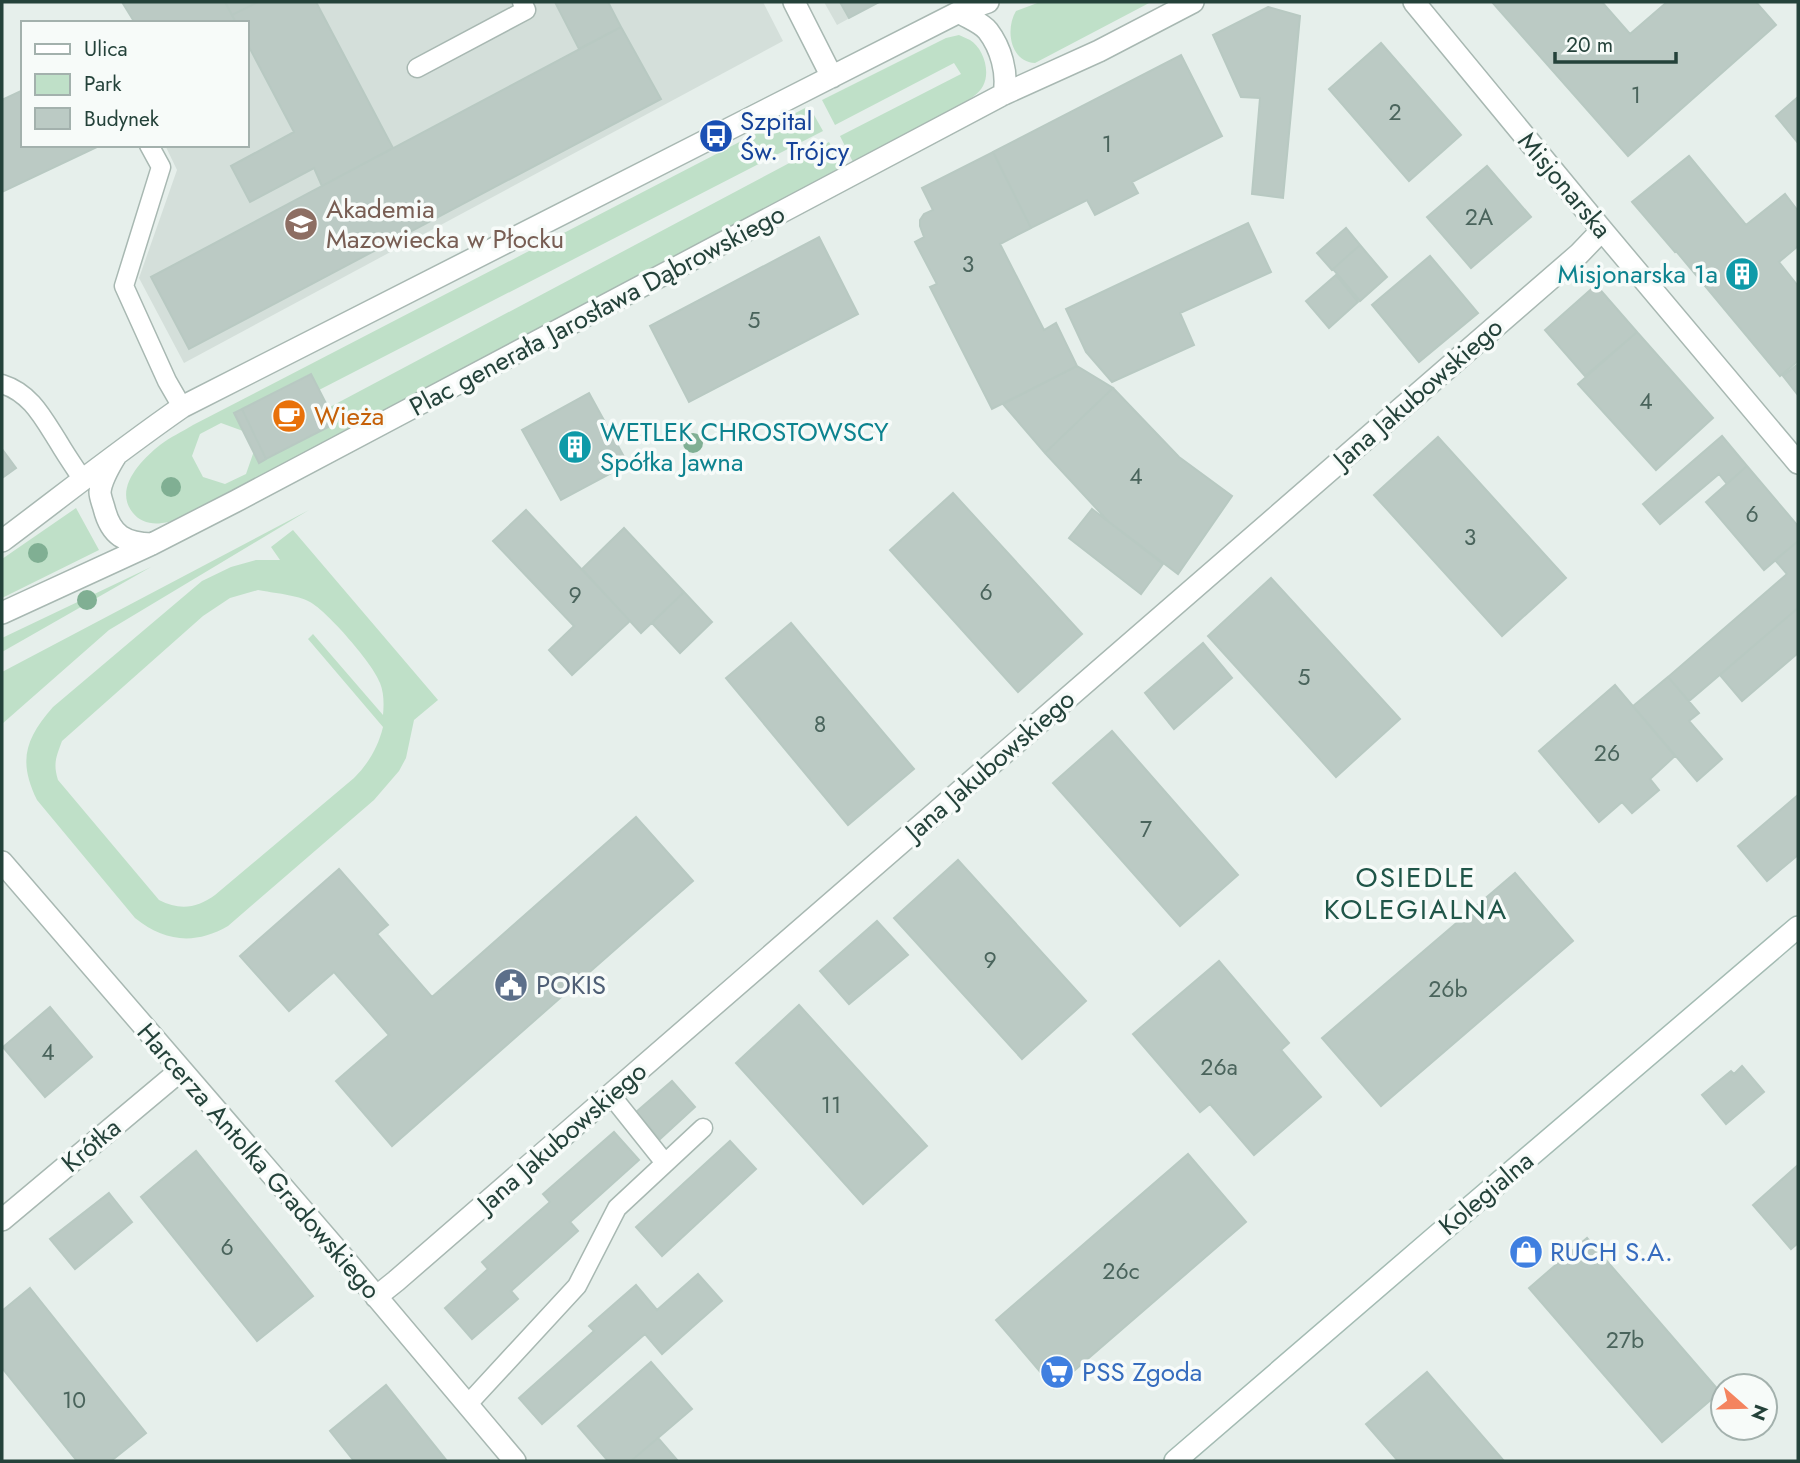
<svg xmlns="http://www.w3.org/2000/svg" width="1800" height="1463" font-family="Jost,sans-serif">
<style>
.built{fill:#d4dfda}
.green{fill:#bfe0c8;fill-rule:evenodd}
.building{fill:#bbcac4;stroke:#b8c9c2;stroke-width:2}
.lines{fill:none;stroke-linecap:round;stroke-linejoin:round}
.lane-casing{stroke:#a8b8b2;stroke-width:21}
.street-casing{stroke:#a8b8b2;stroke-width:24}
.secondary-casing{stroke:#a4bbb3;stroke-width:24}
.lane{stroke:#fff;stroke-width:18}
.street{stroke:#fff;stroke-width:21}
.secondary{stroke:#fff;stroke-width:21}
.tree{fill:#80af93}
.labels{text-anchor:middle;stroke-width:7;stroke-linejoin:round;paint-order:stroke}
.number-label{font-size:23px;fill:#4a645c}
.transit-label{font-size:26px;fill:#164399;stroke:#f7fbf9;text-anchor:start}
.street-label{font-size:26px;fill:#24423a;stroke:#f7fbf9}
.education-label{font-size:26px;fill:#785e54;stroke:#f7fbf9;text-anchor:start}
.culture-label{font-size:26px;fill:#0d838f;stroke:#f7fbf9;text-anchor:end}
.food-label{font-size:26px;fill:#c56008;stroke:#f7fbf9;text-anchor:start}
.service-label{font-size:26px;fill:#4e5e75;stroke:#f7fbf9;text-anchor:start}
.shop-label{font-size:26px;fill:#366cbe;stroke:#f7fbf9;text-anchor:start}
.neighbourhood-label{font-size:28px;letter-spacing:2px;fill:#1f5548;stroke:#f7fbf9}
</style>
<rect width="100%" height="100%" fill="#e6efeb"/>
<path class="built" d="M122,2h641l20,39 -599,322 -45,-85 38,-108 -12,-25h82v-122h-112z
M824,2h55l-42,23z"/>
<path class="green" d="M1040,2h111l-116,61c-25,-1 -30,-34 -19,-52z
M959,35c2,1 9,4 11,5 13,8 21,31 13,46 -4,8 -14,13 -21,19l-109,57 -13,-26 121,-62 -7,-11 -119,62 -13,-25 124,-62z
M809,106l14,25 -504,259 -9,-16 -76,39 9,18 -22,-8 -21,11 -8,22 11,21 22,7 21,-10 8,-23 5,11 76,-38 -7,-16 501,-266 14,26 -621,329c-16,7 -44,25 -60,26 -11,2 -23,-2 -29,-10 -20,-24 8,-53 27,-68 10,-8 22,-13 33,-20z
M76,508l23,42 -97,48v-39z
M309,510l-200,120 -107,94v-52z
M293,530l145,170 -24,20 -8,38 -7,13 -25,29 -146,126c-33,19 -63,16 -93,-8l-98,-118c-19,-39 -12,-61 16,-93l149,-126 29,-14 25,-7h24l-9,-13zM258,590c15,3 40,5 52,12 17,9 64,63 70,81 4,10 4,21 3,32l-70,-81 -5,5 75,88c-5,20 -14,36 -29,51l-139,117c-18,13 -35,16 -56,5l-101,-120c-5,-16 -2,-23 4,-39l141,-125 27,-18z
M151,567l-149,85v-14z"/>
<path class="building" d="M122,2h103l11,21h-101z
M225,2h33l-26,13z
M258,2h58l77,146 -71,38 -8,-18 -64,34 -19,-36 63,-34 -47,-89v-20h-11l-4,-8z
M555,2h53l13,25 -42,22z
M840,2h39l-30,16z
M1492,2h110l28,32 37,-32h89l20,23 -148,131z
M1268,7l32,9 -17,182 -31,-4 8,-96 -19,-1 -28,-62z
M621,27l40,72 -472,250 -38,-72z
M1381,43l80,92 -52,46 -80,-92z
M1181,55l41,81 -90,46 6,11 -43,22 -8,-15 -56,28 -38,-76z
M23,90v55h78l-99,47v-92z
M1798,97v46l-22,-27z
M993,152l38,76 -31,16 44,86 12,-7 21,43 -85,43 -62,-122 7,-3 -22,-42 9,-5 -4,-11v-6l4,-6 9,-4 -11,-22z
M1689,156l57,69 39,-31 13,17v35l-19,16 19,24v75l-18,15 -104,-125 -1,1 -43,-50z
M1487,166l44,51 -60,51 -44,-51z
M1248,223l23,49 -91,41 14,32 -82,37 -26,-30 -20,-43z
M1346,228l14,17 -28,25 -15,-17z
M819,237l39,77 -169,88 -39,-76z
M1360,245l27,32 -27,24 -27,-32z
M1430,256l48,57 -59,49 -47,-57z
M1336,275l22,27 -29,26 -23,-27z
M1596,285l41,47 -52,44 -40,-46z
M1637,332l76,86 -57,52 -78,-86z
M1798,364v31l-15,-19z
M1077,366l36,22 -68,65 -42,-49z
M311,374l25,49 -70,36 -24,-50z
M1113,388l66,69 53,39 -54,78 -70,-53 -63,-68z
M589,393l39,71 -67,36 -39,-70z
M242,409l24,50 -7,4 -25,-50z
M1722,436l25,30 -20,18 -8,-10 -59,50 -17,-20z
M1438,437l128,141 -64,58 -128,-141z
M2,449l14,19 -14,10z
M1747,466l51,60v15l-34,29 -58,-68z
M953,493l129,141 -64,58 -128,-142z
M1092,509l71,55 -22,30 -72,-56z
M526,510l104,111 -58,54 -23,-25 25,-24 -81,-85z
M624,528l60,64 -43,41 -59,-64z
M1798,541v67l-109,93 -21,-24 119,-103 -12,-14z
M1271,578l129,141 -64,58 -128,-141z
M684,592l28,30 -32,31 -28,-30z
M1798,608v45l-56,48 -22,-26z
M791,623l123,146 -66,56 -122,-147z
M1203,643l29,35 -58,51 -29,-36z
M1668,677l31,36 -10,8 33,38 -25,22 -64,-75z
M1615,685l60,71 -25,23 9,11 -27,23 -10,-11 -23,20 -60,-71z
M1112,731l126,144 -58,51 -127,-143z
M1798,795v60l-31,26 -29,-35z
M636,817l57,64 -301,265 -56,-65 53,-46 -55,-63 -45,39 -49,-55 99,-87 49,56 -11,9 55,63z
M958,860l128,141 -64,58 -128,-141z
M1515,873l58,68 -192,165 -59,-68z
M877,921l31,34 -59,49 -29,-33z
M1219,961l70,82 -8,7 40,47 -67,58 -44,-51 -10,8 -67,-78z
M799,1005l128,141 -64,58 -127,-141z
M50,1007l42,50 -47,40 -42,-50z
M1742,1066l22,26 -38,32 -24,-29 29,-24 3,3z
M672,1081l23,26 -35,32 -24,-27z
M614,1132l25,28 -69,62 8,9 -67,60 7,8 -46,40 -27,-31 43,-39 -6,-7 68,-60 -7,-8z
M730,1141l26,28 -94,87 -26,-29z
M196,1151l117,145 -56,45 -116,-144z
M1188,1154l58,68 -192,166 -58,-68z
M1798,1165v78l-7,6 -38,-44z
M109,1193l23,29 -57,47 -25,-30z
M1527,1238l13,15 -15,13 -13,-15z
M1587,1238l133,154 -58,50 -133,-154z
M698,1274l24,27 -60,53 -17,-20 -103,90 -23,-26 75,-67 -5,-5 47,-41 21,25z
M30,1288l116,145 -35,28h-34l-75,-93v-57z
M651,1362l41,47 -61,52h-23l-30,-35z
M1427,1372l77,89h-106l-32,-37z
M386,1385l61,76h-93l-24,-30z
M658,1438l20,23h-47z"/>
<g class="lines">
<g class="lane-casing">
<path id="lane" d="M417,68l109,-58 -4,-8
M149,145l12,22 -37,119 43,95 15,26
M2,384c29,9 41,34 57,59 7,12 16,25 24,37
M610,1094l55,69
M468,1404l109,-118 40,-78 86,-80"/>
</g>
<g class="street-casing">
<path id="street" d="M794,2l38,75
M1414,2l188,228 196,233
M959,12c9,6 23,11 29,19 13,17 20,42 16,63
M115,457c-6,10 -14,23 -15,35 0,5 3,12 4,16 7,28 21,35 48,36
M2,541c60,-45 118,-91 180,-134l777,-395 29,-10
M2,613l150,-69 84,-43 768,-407 95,-43 94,-49
M2,862l341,395 172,204
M2,1220l179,-150
M376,1297l20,-16 1183,-1027 23,-24"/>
</g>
<g class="secondary-casing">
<path id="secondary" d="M1175,1461l259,-223 364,-311"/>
</g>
<use href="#lane" class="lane"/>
<use href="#street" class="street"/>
<use href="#secondary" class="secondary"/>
</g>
<g class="tree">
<circle cx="693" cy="443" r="10"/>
<circle cx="171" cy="487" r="10"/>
<circle cx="38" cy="553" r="10"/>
<circle cx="87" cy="600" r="10"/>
</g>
<defs>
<g id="bus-disc" transform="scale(1.75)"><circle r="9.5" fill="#1a4fb4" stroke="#f7fbf9"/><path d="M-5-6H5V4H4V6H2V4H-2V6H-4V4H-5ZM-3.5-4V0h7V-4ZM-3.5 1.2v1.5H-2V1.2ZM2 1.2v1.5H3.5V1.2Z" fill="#fff"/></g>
<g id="university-disc" transform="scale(1.75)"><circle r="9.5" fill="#8d6e63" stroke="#f7fbf9"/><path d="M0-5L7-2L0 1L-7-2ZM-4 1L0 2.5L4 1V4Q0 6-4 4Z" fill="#fff"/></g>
<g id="building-disc" transform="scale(1.75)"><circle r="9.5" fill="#0f9aa8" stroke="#f7fbf9"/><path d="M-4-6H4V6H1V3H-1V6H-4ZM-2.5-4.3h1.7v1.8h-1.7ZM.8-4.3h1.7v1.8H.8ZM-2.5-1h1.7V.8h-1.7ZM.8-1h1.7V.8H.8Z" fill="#fff"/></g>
<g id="cafe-disc" transform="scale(1.75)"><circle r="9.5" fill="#e8710a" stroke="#f7fbf9"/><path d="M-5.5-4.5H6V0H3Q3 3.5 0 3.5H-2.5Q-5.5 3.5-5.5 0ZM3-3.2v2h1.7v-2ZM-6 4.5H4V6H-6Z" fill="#fff"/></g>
<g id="civic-disc" transform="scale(1.75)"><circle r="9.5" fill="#5c6f8a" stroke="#f7fbf9"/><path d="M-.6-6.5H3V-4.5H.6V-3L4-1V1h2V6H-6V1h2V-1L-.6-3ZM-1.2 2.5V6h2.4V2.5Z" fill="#fff"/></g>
<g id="shop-disc" transform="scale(1.75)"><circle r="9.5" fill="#3f7fe0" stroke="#f7fbf9"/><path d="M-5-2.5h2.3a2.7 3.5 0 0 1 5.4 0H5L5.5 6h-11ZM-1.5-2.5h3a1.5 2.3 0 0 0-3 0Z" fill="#fff"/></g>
<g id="supermarket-disc" transform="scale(1.75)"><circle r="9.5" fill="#3f7fe0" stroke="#f7fbf9"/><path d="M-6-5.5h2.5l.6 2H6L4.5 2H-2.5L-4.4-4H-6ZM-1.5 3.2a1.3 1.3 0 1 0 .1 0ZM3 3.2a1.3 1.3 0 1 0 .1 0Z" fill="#fff"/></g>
</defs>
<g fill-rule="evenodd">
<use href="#bus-disc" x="716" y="136"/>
<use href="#university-disc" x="301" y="224"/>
<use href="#building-disc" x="1742" y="274"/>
<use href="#cafe-disc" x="289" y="416"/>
<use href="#building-disc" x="575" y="447"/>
<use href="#civic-disc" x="511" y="985"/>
<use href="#shop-disc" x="1526" y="1252"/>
<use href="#supermarket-disc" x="1057" y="1372"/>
</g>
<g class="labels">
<g class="number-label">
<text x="1636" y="103">1</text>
<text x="1395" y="120">2</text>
<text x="1107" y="152">1</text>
<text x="1479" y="225">2A</text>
<text x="968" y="272">3</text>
<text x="754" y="328">5</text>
<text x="1646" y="409">4</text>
<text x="1136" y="484">4</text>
<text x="1752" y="522">6</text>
<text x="1470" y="545">3</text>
<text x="986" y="600">6</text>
<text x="575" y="603">9</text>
<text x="1304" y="685">5</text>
<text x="820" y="732">8</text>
<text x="1607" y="761">26</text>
<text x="1146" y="837">7</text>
<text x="990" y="968">9</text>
<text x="1448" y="997">26b</text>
<text x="48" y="1060">4</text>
<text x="1219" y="1075">26a</text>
<text x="831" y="1113">11</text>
<text x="227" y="1255">6</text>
<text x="1121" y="1279">26c</text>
<text x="1625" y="1348">27b</text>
<text x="74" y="1408">10</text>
</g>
<g class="transit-label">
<text x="740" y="130">Szpital<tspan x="740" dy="30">Św. Trójcy</tspan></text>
</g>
<g class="street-label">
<text transform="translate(1565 185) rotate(50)" y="9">Misjonarska</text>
<text transform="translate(597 310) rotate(-28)" y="9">Plac generała Jarosława Dąbrowskiego</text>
<text transform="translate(1418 393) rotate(-41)" y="9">Jana Jakubowskiego</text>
<text transform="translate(990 765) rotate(-41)" y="9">Jana Jakubowskiego</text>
<text transform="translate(562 1137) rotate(-41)" y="9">Jana Jakubowskiego</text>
<text transform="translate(91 1145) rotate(-40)" y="9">Krótka</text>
<text transform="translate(259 1161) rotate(49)" y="9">Harcerza Antolka Gradowskiego</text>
<text transform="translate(1486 1193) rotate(-40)" y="9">Kolegialna</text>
</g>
<g class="education-label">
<text x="326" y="218">Akademia<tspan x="326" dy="30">Mazowiecka w Płocku</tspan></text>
</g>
<g class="culture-label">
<text x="1718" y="283">Misjonarska 1a</text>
<text x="600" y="441" text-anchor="start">WETLEK CHROSTOWSCY<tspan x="600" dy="30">Spółka Jawna</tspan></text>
</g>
<g class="food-label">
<text x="314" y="425">Wieża</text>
</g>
<g class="service-label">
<text x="536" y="994">POKIS</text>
</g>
<g class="shop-label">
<text x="1550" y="1261">RUCH S.A.</text>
<text x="1082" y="1381">PSS Zgoda</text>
</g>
<g class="neighbourhood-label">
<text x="1416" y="887">OSIEDLE<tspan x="1416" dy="32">KOLEGIALNA</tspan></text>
</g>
</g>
<rect width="1800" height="1463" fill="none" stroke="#24423a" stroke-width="7"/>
<rect x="21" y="21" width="228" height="126" fill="#f7fbf9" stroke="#a3b1ad" stroke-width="2"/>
<rect x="35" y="44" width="35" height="10" fill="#ffffff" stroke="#a3b1ad" stroke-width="2"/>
<text x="84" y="56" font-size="21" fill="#24423a">Ulica</text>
<rect x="35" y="74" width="35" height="21" fill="#bfe0c8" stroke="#a3b1ad" stroke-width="2"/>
<text x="84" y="91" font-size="21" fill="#24423a">Park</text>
<rect x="35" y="108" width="35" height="21" fill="#bbcac4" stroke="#a3b1ad" stroke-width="2"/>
<text x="84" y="126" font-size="21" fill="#24423a">Budynek</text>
<g transform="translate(1744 1407) rotate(110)"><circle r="33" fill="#f7fbf9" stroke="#a3b1ad" stroke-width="2"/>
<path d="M0-5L12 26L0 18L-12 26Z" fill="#f4845f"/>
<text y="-10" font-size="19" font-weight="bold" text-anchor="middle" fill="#24423a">N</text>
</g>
<path d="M1555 52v10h121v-10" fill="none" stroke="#24423a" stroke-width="3.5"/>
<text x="1566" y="52" font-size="21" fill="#24423a" stroke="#f7fbf9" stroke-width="5" paint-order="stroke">20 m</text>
</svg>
